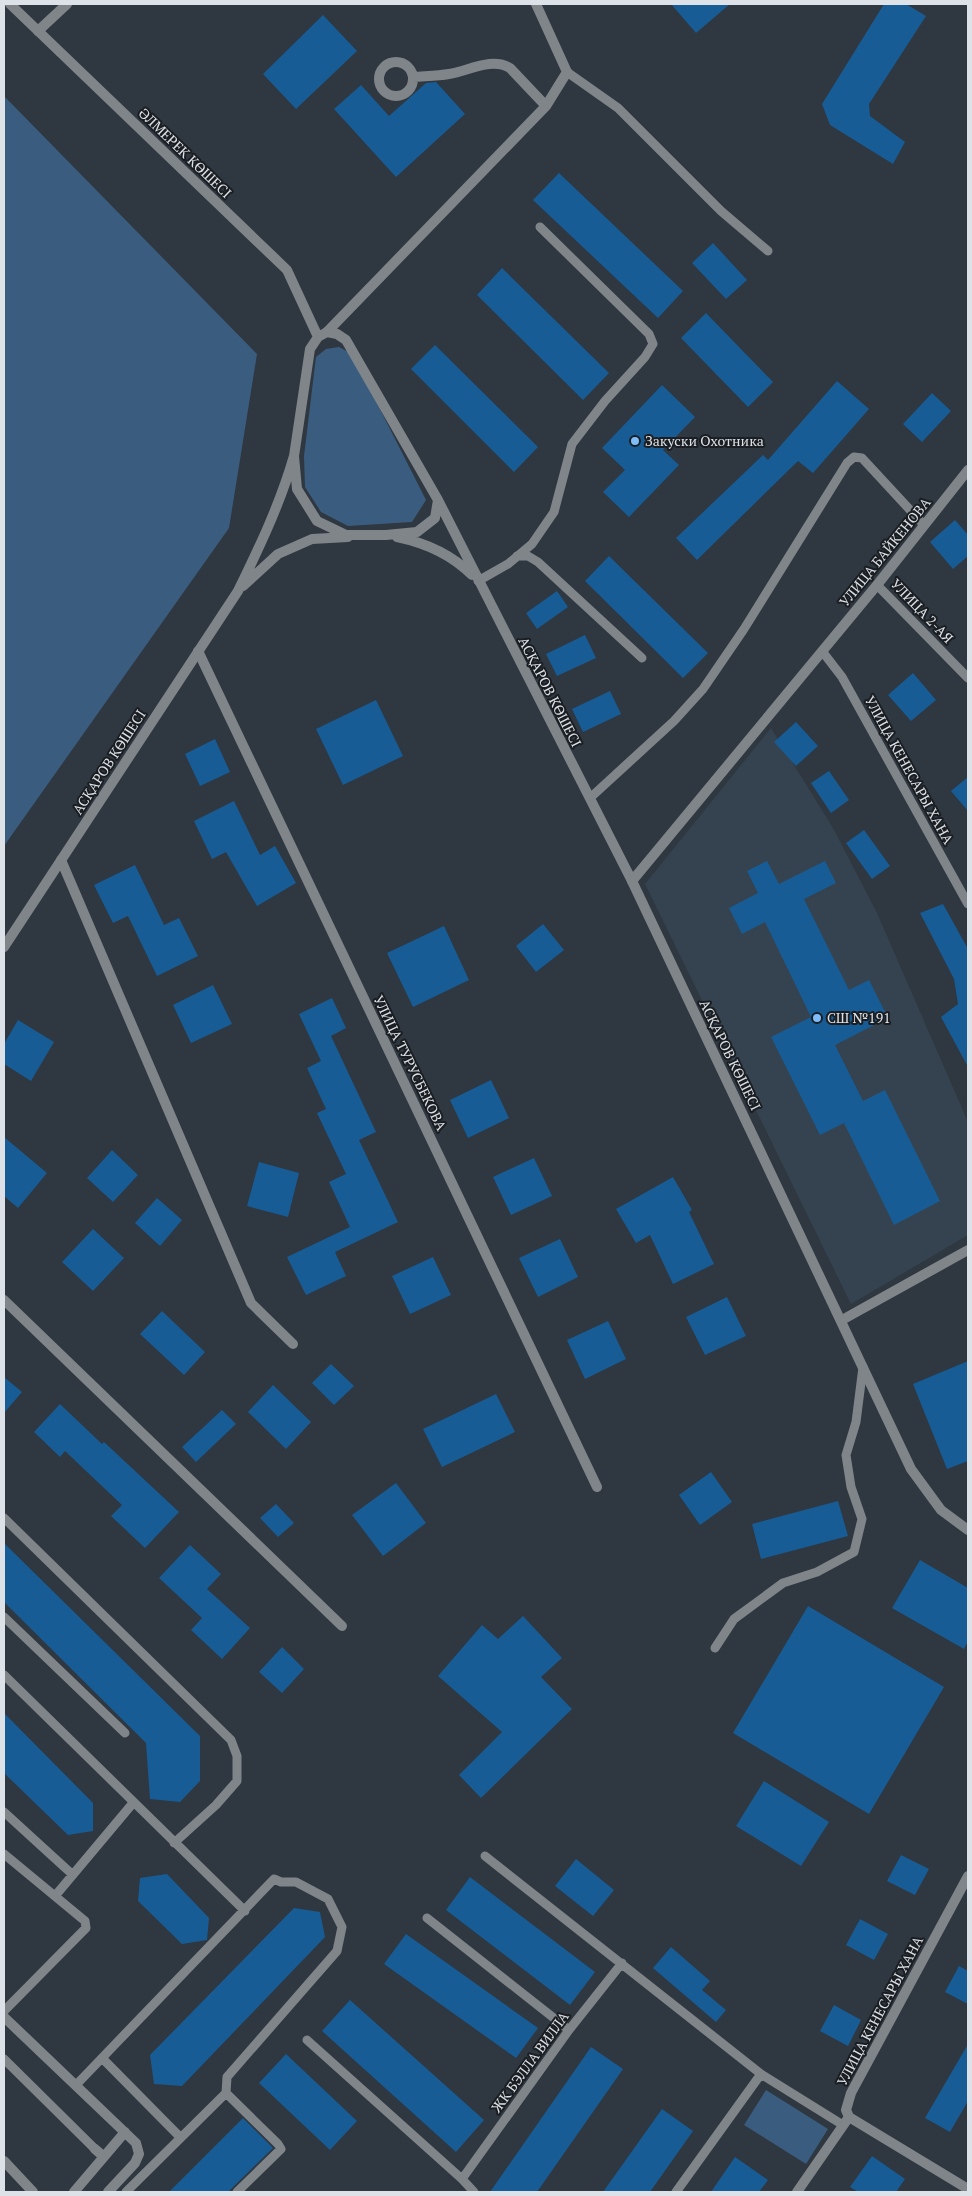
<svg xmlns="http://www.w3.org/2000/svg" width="972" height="2196" font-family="'PT Serif',serif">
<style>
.built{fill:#354350}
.green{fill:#3a5d7f}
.building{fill:#185c95}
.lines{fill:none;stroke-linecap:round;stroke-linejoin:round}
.service{stroke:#808589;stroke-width:9}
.minor{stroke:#808589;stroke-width:10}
.tertiary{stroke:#808589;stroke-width:10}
.poi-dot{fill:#7fbdfa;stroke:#1a1e22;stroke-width:2}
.labels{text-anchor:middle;stroke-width:4;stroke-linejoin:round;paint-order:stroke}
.street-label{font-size:14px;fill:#dde2e8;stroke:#1a1e22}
.poi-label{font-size:14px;fill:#dde2e8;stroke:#1a1e22;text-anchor:start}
</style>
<rect width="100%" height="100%" fill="#2f3740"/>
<path class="built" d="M771,728l62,100 44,85 91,209v113l-117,69 -206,-420z"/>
<path class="green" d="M4,96l253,258 -28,174 -225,318z
M339,347l13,7 74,146 -14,22 -64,4 -27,-14 -16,-25 -1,-31 12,-99 10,-8z
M766,2090l62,39 -22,35 -62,-39z"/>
<path class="building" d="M671,4h59l-34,29z
M884,4h22l20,12 -57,88 1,12 35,26 -12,22 -63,-39 -8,-21z
M323,15l34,36 -61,58 -33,-35z
M436,82l29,32 -69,63 -62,-68 27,-24 28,31 37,-33z
M559,173l124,118 -25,27 -125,-118z
M713,243l34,37 -21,19 -34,-36z
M502,268l107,105 -26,27 -106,-105z
M706,313l67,69 -25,25 -67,-69z
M435,345l103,102 -24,25 -103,-103z
M837,381l32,28 -56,64 -15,-12 -101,99 -21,-22 87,-83 5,5z
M662,385l33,32 -32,33 16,15 -50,52 -26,-25 22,-22 -23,-22z
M932,393l19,18 -29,31 -19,-18z
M955,520l13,15v21l-15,13 -23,-27z
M609,556l99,97 -25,25 -98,-97z
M557,591l11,16 -31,22 -11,-16z
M585,635l11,23 -39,18 -11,-22z
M913,673l23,27 -25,21 -23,-26z
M610,691l11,23 -38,18 -11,-23z
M376,700l27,56 -60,29 -27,-56z
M796,722l22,24 -22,20 -22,-24z
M215,739l15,33 -30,14 -15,-32z
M829,771l20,29 -18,13 -20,-30z
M968,777v34l-17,-20z
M234,801l26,54 15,-9 21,37 -39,23 -31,-54 -14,7 -18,-38z
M864,830l26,36 -18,13 -26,-36z
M767,861l12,23 46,-23 11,22 -32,16 45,91 20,-10 19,38 -53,27 28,56 22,-11 55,111 -46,24 -50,-102 -24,12 -49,-98 40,-20 -46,-95 -23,12 -13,-26 29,-15 -11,-22z
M135,865l29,60 15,-7 19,38 -41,20 -29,-60 -15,7 -19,-38z
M943,904l25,45v118l-27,-50 17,-13 -4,-25 -34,-66z
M543,924l21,26 -28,22 -20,-26z
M444,926l25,54 -56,27 -26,-54z
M213,985l19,39 -41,19 -18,-38z
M332,998l14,30 -15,8 45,96 -17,8 39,82 -63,30 11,24 -40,19 -19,-38 63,-30 -21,-45 17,-8 -29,-61 9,-4 -19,-41 14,-7 -22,-47z
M18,1020l36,22 -23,39 -27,-17v-20z
M491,1080l18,38 -41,20 -18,-38z
M4,1137l43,36 -29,35 -14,-12z
M112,1150l26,25 -25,27 -26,-24z
M534,1158l18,38 -41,19 -18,-38z
M259,1162l40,11 -11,44 -41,-11z
M673,1177l19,33 -3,2 25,52 -41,20 -23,-49 -14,8 -20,-34z
M157,1198l25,22 -22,26 -25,-23z
M93,1229l31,29 -31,33 -31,-29z
M560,1239l18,38 -40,20 -19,-39z
M433,1257l18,38 -41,19 -18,-38z
M727,1297l19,39 -41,19 -19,-38z
M162,1311l43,41 -21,23 -44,-41z
M608,1321l18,38 -41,20 -18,-39z
M968,1361v100l-21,8 -34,-85z
M331,1364l23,22 -20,19 -22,-22z
M4,1377l18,15 -18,21z
M273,1385l38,37 -25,27 -38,-37z
M496,1394l19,38 -73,35 -19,-38z
M60,1404l42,40 2,-2 75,70 -34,36 -34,-32 11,-11 -57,-54 -5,6 -26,-25z
M222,1410l14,14 -40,38 -14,-15z
M711,1472l21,30 -32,23 -21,-30z
M396,1483l30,40 -43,33 -31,-41z
M838,1501l10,35 -87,23 -9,-35z
M276,1504l18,19 -16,14 -18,-19z
M4,1543l196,193v45l-20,21 -30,-3 -4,-56 -142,-141z
M190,1545l31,29 -14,15 43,39 -28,31 -31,-29 11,-12 -43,-40z
M920,1560l48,28v53l-4,8 -72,-41z
M808,1606l136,81 -75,127 -136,-81z
M523,1616l39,42 -21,19 31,32 -91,89 -22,-23 43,-43 -64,-56 44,-51 16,14z
M282,1647l22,22 -22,24 -23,-21z
M4,1713l89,90v28l-25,4 -64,-62z
M764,1781l65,41 -28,44 -65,-40z
M901,1855l28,14 -14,26 -28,-14z
M576,1859l38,31 -21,26 -38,-30z
M167,1874l42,44 -2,22 -25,4 -44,-43 2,-23z
M470,1877l125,95 -25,33 -124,-95z
M294,1908l26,4 5,25 -143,149 -28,-2 -4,-29z
M860,1919l28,15 -14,26 -28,-15z
M406,1934l132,94 -22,30 -132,-94z
M671,1947l39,34 -8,9 24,20 -10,12 -63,-54z
M959,1966l9,5v33l-23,-12z
M350,2000l134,120 -28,32 -134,-121z
M834,2005l27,15 -13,26 -28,-15z
M968,2044v57l-18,31 -25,-14z
M591,2047l32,22 -86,123h-47z
M286,2054l71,67 -27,29 -71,-67z
M662,2109l31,22 -43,61h-47z
M243,2118l30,30 -45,44h-59z
M872,2156l33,23 -9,13h-38l-8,-5z
M735,2157l33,23 -9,12h-48z"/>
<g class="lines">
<path class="service" d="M567,72l51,36 103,103 47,40
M517,556h11l10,6 104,96
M478,581l30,-17 24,-20 22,-32 18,-68 33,-43 40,-44 8,-13 -4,-10 -109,-107
M877,585l91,93
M822,651l20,26 126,227
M590,798l84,-77 29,-32 41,-60 103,-166 7,-6 8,1 62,67
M4,1518l227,222 6,16v25l-21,24 -42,38
M4,1617l121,116
M715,1648l19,-29 49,-36 34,-11 37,-20 8,-33 -11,-32 -5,-32 10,-33 7,-55
M4,1675l241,236
M4,1812l69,63
M4,1854l81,67 1,7 -82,83
M485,1856l276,218 82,51
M55,1896l78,-93
M427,1918l142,112
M307,2040l155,139 12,13
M102,2058l78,79
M4,2059l91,90
M76,2085l198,-206 7,3h15l32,17 14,28 -5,24 -110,126 -1,16 52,51 3,5 -44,43
M462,2179l107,-149 53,-67
M126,2192l100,-99
M676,2192l85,-118"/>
<path class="minor" d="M38,31l29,-27
M379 79a17 17 0 1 1 34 0a17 17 0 1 1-34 0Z
M413,77c12,-1 24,-1 36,-3 20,-3 42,-17 61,-6l36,38
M327,332l219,-226 21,-34 -31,-68
M198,651l399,836
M61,860l190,443 42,41
M632,881l245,-296 91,-115
M4,1300l338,326
M842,1320l126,-70
M4,2017l132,126 3,11 -4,9 -27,29
M95,2149l9,8
M4,2161l29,31
M74,2192l51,-60
M797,2192l52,-75"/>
<path class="tertiary" d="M10,4l277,266 31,67
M327,332l10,2 9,6 92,160 -3,18 -18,14 -31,3h-40l-29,-14 -20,-32 -3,-33 16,-107 8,-12z
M438,500l194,381 279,588 30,41 27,20
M397,537c29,6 54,17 75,38
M243,586l35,-32 34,-15 36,-2
M4,947l234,-356c22,-45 42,-87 56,-135
M968,1876l-117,217 -5,17 3,7 119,72"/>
</g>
<g class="poi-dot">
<circle cx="635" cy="441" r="5"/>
<circle cx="817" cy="1018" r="5"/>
</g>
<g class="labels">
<g class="street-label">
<text transform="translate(185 153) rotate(44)" y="5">ӘЛМЕРЕК КӨШЕСІ</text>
<text transform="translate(885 552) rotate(-51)" y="5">УЛИЦА БАЙКЕНОВА</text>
<text transform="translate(922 611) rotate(46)" y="5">УЛИЦА 2-АЯ</text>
<text transform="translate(550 692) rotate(63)" y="5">АСҚАРОВ КӨШЕСІ</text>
<text transform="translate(109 762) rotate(-57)" y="5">АСҚАРОВ КӨШЕСІ</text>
<text transform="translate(909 770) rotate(61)" y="5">УЛИЦА КЕНЕСАРЫ ХАНА</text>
<text transform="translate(730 1055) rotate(64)" y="5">АСҚАРОВ КӨШЕСІ</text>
<text transform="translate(410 1063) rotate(64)" y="5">УЛИЦА ТУРУСБЕКОВА</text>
<text transform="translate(880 2011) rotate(-62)" y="5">УЛИЦА КЕНЕСАРЫ ХАНА</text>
<text transform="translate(530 2062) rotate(-54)" y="5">ЖК БЭЛЛА ВИЛЛА</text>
</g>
<g class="poi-label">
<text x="645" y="446">Закуски Охотника</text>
<text x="827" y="1023">СШ №191</text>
</g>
</g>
<rect width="972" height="2196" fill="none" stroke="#dde2e8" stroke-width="10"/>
</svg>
